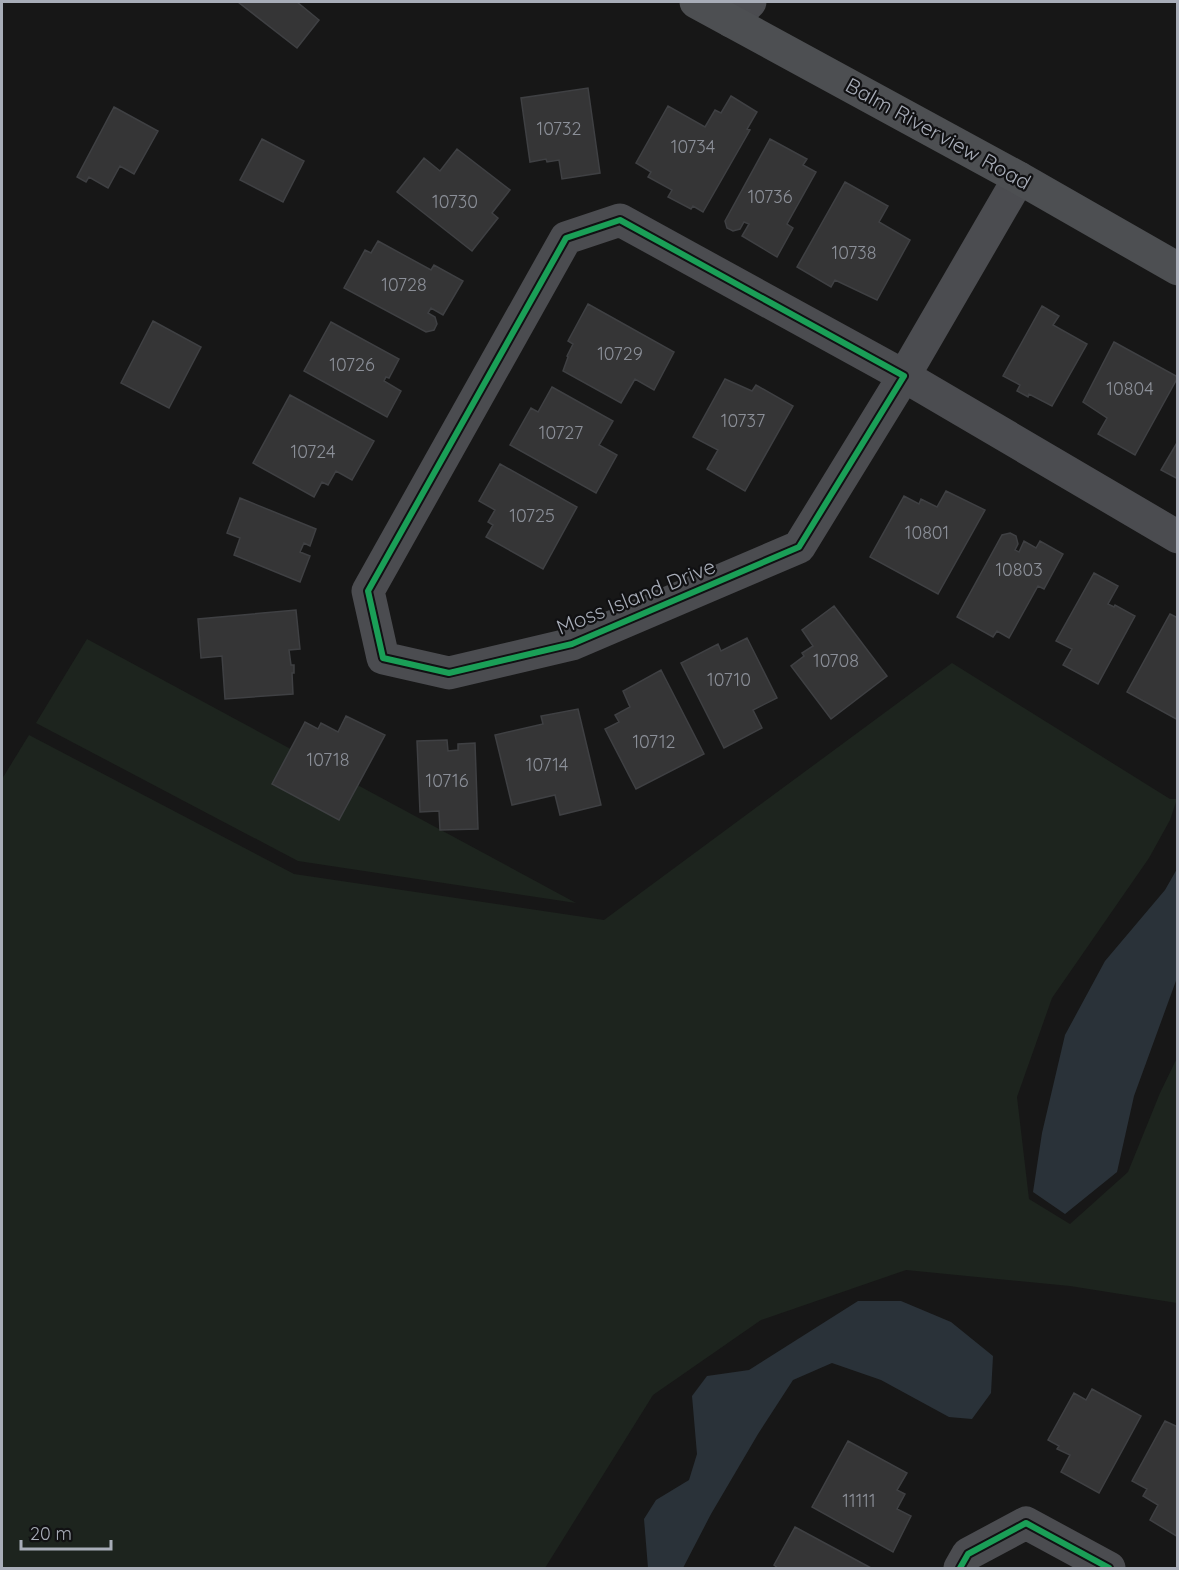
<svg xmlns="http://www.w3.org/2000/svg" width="1179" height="1570" font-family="Quicksand,sans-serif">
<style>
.green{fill:#1d241e}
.water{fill:#2a3239}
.building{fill:#353536;stroke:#3f4043;stroke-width:1.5}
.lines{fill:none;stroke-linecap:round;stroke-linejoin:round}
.minor{stroke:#4b4c50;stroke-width:33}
.major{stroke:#4d4f52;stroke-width:33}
.cycleway-casing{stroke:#111113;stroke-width:10}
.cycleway{stroke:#1a9f57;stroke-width:6}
.labels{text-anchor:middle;stroke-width:4.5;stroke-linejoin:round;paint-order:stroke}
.number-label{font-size:18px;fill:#8b8f98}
.street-label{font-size:21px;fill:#a8adb8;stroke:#111113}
</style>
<rect width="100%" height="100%" fill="#171717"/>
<path class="green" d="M87,639l489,264 -278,-42 -262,-138z
M952,663l218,136h7l-7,21 -21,38 -97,140 -35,99 12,102 41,25 58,-52 32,-79 17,-35v245l-107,-17 -164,-16 -145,50 -108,75 -108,173h-543v-789l27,-44 265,139 310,46z"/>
<path class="water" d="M1177,869v109l-43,118 -17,76 -52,42 -32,-22 9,-59 23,-98 40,-74 60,-71z
M858,1301h43l50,21 42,34 -2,37 -19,26 -23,-2 -68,-37 -49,-17 -39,17 -35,54 -47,80 -28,54h-35l-4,-49 12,-19 33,-20 8,-26 -5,-58 15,-20 42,-6z"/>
<path class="building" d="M238,2h59l22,18 -22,28z
M588,88l12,85 -38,6 -3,-19 -12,2 -1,-3 -16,3 -9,-64z
M731,96l26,16 -10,17 3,1 -47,82 -10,-6 -2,3 -23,-12 4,-7 -24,-13 3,-5 -15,-9 32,-57 37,21 10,-17 6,3z
M114,107l44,24 -24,43 -14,-8 -12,22 -19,-11 -3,5 -9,-5z
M262,139l42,22 -21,41 -43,-22z
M770,139l37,20 -4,6 13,7 -29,52 6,4 -16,29 -35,-21 7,-12 -5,-2 -4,7 -7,2 -6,-3 -2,-7z
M457,149l53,41 -18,23 6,5 -26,33 -75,-59 27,-34 16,13z
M845,182l43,24 -9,16 31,18 -33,60 -42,-20 -4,7 -34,-20z
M378,241l53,29 3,-5 29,16 -20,34 -12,-7 -3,5 7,4 2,7 -3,6 -8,2 -82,-44 21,-38 6,3z
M588,304l86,48 -20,38 -19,-11 -14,24 -58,-32 5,-14 -1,-1 6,-12 -5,-3z
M1042,306l17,10 -6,9 34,19 -35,62 -23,-12 -1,3 -11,-6 3,-6 -17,-9z
M153,321l48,26 -32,61 -48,-25z
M331,322l68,37 -10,19 -3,-1 -2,4 17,10 -14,26 -83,-46z
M1114,342l64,35 -43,78 -37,-21 9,-16 -24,-16z
M725,379l27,12 4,-6 37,21 -48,85 -38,-22 11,-19 -25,-13z
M552,387l61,34 -14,24 18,10 -21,38 -86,-48 21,-37 7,4z
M290,395l84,46 -22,39 -16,-9 -8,14 -6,-3 -8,15 -61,-34z
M1178,441v38l-17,-9z
M500,464l77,43 -34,62 -57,-32 7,-12 -5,-3 7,-12 -16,-9z
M946,491l39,19 -47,84 -68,-37 34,-61 15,8 2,-5 16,8z
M240,498l76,31 -6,17 -6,-3 -4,9 10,4 -10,26 -66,-27 6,-17 -13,-5z
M1010,533l6,3 2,8 -3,6 4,2 5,-11 12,7 4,-7 23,13 -19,35 -6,-3 -29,52 -12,-7 -4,6 -36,-20 45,-82z
M1094,573l24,13 -10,18 6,3 1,-2 20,11 -37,68 -35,-19 9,-16 -16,-8z
M834,606l53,70 -56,43 -40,-53 13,-10 -2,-3 11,-7 -11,-16z
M296,610l4,39 -11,1 2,15h3v8h-2l1,21 -68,5 -3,-43 -21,2 -3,-39z
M1170,614l8,4v102l-51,-28z
M747,638l30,60 -24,12 9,18 -38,20 -43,-85 37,-19 3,7z
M661,670l43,84 -68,35 -31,-60 14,-7 -4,-7 15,-8 -7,-16z
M578,709l23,96 -41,10 -5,-20 -43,10 -17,-70 48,-11 -2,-8z
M346,716l39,19 -46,85 -67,-36 33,-62 13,7 3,-6 17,9z
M447,740l1,11 10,-1v-6l17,-1 3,86 -38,1 -1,-19 -19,1 -3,-71z
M1092,1389l49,27 -42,77 -38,-21 9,-17 -13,-6 2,-3 -11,-6 26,-47 12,7z
M1165,1421l13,6v110l-28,-17 8,-15 -15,-9 4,-7 -15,-8z
M848,1441l59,32 -10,17 8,4 -8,15 14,7 -18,36 -81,-45z
M795,1527l76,41h-93l-4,-3z"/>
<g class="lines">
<path class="minor" d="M731,21l19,-19
M1019,178l-115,198 274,161
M620,220l284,156 -105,171 -227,97 -123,29 -66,-15 -15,-67 198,-353z
M960,1568l8,-14 58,-31 83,45"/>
<path class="major" d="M696,2l323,176 159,91"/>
<g class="cycleway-casing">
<path id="cycleway" d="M620,220l284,156 -105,171 -227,97 -123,29 -66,-15 -15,-67 198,-353z
M960,1568l8,-14 58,-31 83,45"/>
</g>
<use href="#cycleway" class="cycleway"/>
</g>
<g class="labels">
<g class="number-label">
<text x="559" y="135">10732</text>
<text x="693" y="153">10734</text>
<text x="770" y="203">10736</text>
<text x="455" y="208">10730</text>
<text x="854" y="259">10738</text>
<text x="404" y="291">10728</text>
<text x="620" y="360">10729</text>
<text x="352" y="371">10726</text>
<text x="1130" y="395">10804</text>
<text x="743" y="427">10737</text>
<text x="561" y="439">10727</text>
<text x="313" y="458">10724</text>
<text x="532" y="522">10725</text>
<text x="927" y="539">10801</text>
<text x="1019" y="576">10803</text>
<text x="836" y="667">10708</text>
<text x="729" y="686">10710</text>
<text x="654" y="748">10712</text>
<text x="328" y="766">10718</text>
<text x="547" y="771">10714</text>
<text x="447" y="787">10716</text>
<text x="859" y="1507">11111</text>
</g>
<g class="street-label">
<text transform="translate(938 134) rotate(29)" y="7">Balm Riverview Road</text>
<text transform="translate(636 597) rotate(-22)" y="7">Moss Island Drive</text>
</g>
</g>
<rect width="1179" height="1570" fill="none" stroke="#a8adb8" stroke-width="6"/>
<path d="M21 1540v9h90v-9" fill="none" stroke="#a8adb8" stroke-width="3"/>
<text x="30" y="1540" font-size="18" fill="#a8adb8" stroke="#111113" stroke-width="4.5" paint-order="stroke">20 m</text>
</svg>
